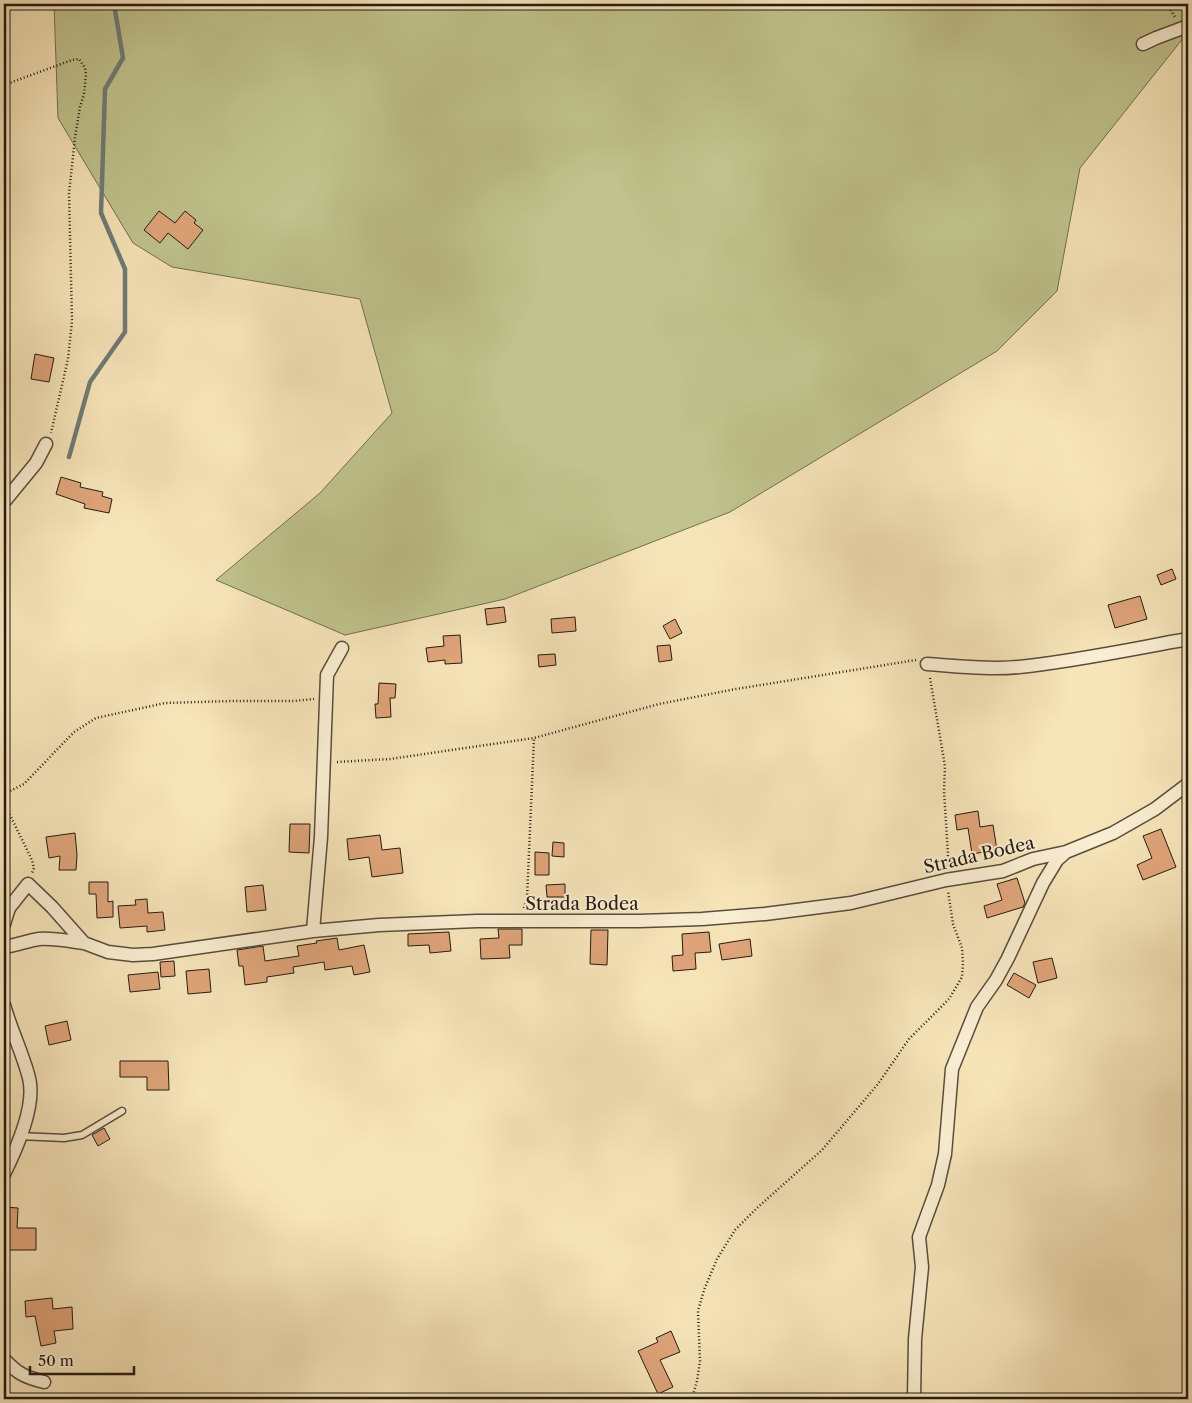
<svg xmlns="http://www.w3.org/2000/svg" width="1192" height="1403" font-family="'Libre Caslon Text',serif">
<style>
.green{fill:#c0c38d;stroke:#726f50}
.lines{fill:none;stroke-linecap:round;stroke-linejoin:round}
.stream{stroke:#6f7c77;stroke-width:4.5}
.building{fill:#e0a57a;stroke:#231b12}
.service-casing{stroke:#584e3c;stroke-width:9}
.minor-casing{stroke:#584e3c;stroke-width:15}
.path{stroke:#231b12;stroke-width:2.5;stroke-dasharray:1 2.5;stroke-linecap:butt}
.service{stroke:#faeed2;stroke-width:6}
.minor{stroke:#faeed2;stroke-width:12}
.labels{text-anchor:middle;stroke-width:4;stroke-linejoin:round;paint-order:stroke}
.street-label{font-size:18px;fill:#231b12;stroke:#faeed2}
</style>
<rect width="100%" height="100%" fill="#f7e5ba"/>
<filter id="stains"><feTurbulence type="fractalNoise" baseFrequency=".004" numOctaves="4"/><feColorMatrix values="0 0 0 0 .2 0 0 0 0 .09 0 0 0 0 .02 0 0 0 .5 -.17"/></filter>
<radialGradient id="worn" r=".72"><stop offset=".6" stop-color="#630" stop-opacity="0"/><stop offset="1" stop-color="#630" stop-opacity=".3"/></radialGradient>
<path class="green" d="M54,4h1134v28l-108,136 -23,123 -60,60 -267,161 -225,87 -160,36 -129,-55 104,-87 72,-80 -32,-114 -188,-32 -39,-24 -75,-125z"/>
<g class="lines">
<path class="stream" d="M69,457l21,-75 35,-50v-63l-24,-56 4,-124 18,-31 -9,-54"/>
</g>
<path class="building" d="M159,211l16,12 10,-12 11,9 -2,3 9,7 -15,19 -20,-16 -8,10 -16,-13z
M35,354l19,4 -5,24 -18,-3z
M61,477l20,6 -1,4 23,5 -1,4 10,3 -3,14 -25,-5 1,-4 -29,-10z
M1172,569l4,10 -15,6 -4,-10z
M1140,596l7,23 -32,9 -7,-23z
M504,607l2,15 -19,3 -2,-16z
M575,617l1,14 -24,2 -1,-14z
M675,619l7,14 -12,6 -7,-13z
M460,635l2,28 -17,1v-4l-17,2 -2,-14 18,-2 -1,-10z
M670,645l2,15 -13,2 -2,-16z
M555,654l1,11 -17,2 -1,-12z
M379,683l17,1 -1,14h-5l1,19 -15,1 -1,-14h3z
M978,811l2,16 13,-2 4,25 -25,4 -4,-26 -11,2 -2,-15z
M290,824h20l-1,29 -20,-1z
M1161,829l15,38 -33,13 -6,-15 15,-7 -9,-22z
M75,833l2,22 -1,15h-17l1,-14 -11,2 -3,-21z
M380,835l2,15 18,-2 3,25 -31,4 -3,-20 -20,3 -2,-21z
M553,842l11,1v14l-12,-1z
M535,852l14,1v22h-14z
M1017,878l8,25 -2,4 -36,11 -3,-12 18,-6 -5,-16z
M89,882h19v20l5,-1v16l-16,1 -1,-24h-7z
M565,884v13h-18l-1,-12z
M263,885l3,25 -19,2 -2,-25z
M147,899l1,14 15,-1 2,18 -18,2v-6l-27,2 -2,-22 18,-1 -1,-5z
M498,929h24v16h-13l1,13 -29,1 -1,-20 19,-1z
M591,930h17l-1,35 -17,-1z
M449,932l2,19 -21,2 -1,-8 -21,1v-12z
M709,932l2,20 -16,1 1,16 -23,2 -1,-15 11,-1 -1,-21z
M337,938l2,12 25,-5 6,27 -16,3 -2,-9 -27,4 -1,-8 -31,5 1,6 -27,4v5l-22,3 -2,-19h-4l-2,-16 26,-4 2,15 34,-5 -2,-10 20,-3 -1,-2z
M750,939l2,17 -30,4 -3,-16z
M1052,958l5,20 -19,5 -5,-21z
M174,961l1,15 -14,1 -1,-15z
M209,969l2,23 -23,2 -2,-23z
M158,972l2,17 -30,3 -2,-17z
M1014,973l22,12 -7,13 -22,-13z
M67,1021l4,19 -22,5 -4,-19z
M120,1061h48l1,29h-22v-13h-27z
M104,1128l6,11 -12,7 -6,-11z
M4,1207l14,1 -1,20h19v22h-29v-29h-3z
M52,1298l1,11 19,-2 1,22 -19,2 2,12 -15,3 -6,-30 -9,1 -1,-16z
M671,1331l9,21 -20,8 13,27 -15,7 -20,-43 20,-9 -2,-4z"/>
<g class="lines">
<g class="service-casing">
<path id="service" d="M19,1136l45,2 18,-3 40,-24"/>
</g>
<g class="minor-casing">
<path id="minor" d="M1143,44l13,-6 32,-12
M4,502l32,-39 10,-19
M927,664c30,2 62,6 92,3 57,-6 113,-18 169,-28
M4,924l5,-16 19,-24 24,23 32,36 24,9 25,3 20,-1 160,-23 66,-6 98,-4h162l63,-2 63,-5 86,-11 95,-23 57,-9 30,-12 33,-7 47,-19 42,-24 33,-25
M313,931l8,-94 6,-162 15,-27
M4,947c10,-1 26,-7 35,-8 15,-1 30,2 45,4
M4,1005c7,25 19,49 25,73 7,27 -13,72 -25,96
M4,1359c13,14 20,18 40,23
M914,1399l1,-60 7,-72 -3,-30 19,-52 7,-31 7,-85 25,-62 19,-27 12,-22 35,-75 14,-23 9,-8"/>
</g>
<path class="path" d="M1167,4l8,13
M4,85l68,-25 7,-1 6,9 1,6 -2,20 -4,13 -5,31 -6,55 3,128 -4,38 -17,74
M930,678l15,88 -1,25 4,63 -1,14
M337,762l53,-3 144,-21 125,-34 77,-15 180,-29
M4,794l20,-10 50,-52 22,-14 69,-15 67,-2h61l21,-2
M4,794l5,19 23,47 2,8 -2,5
M524,908l3,-10 7,-160
M692,1399l5,-18 3,-20 -2,-50 6,-21 13,-31 18,-29 22,-22 65,-58 56,-66 31,-45 40,-40 13,-22 1,-14 -1,-15 -9,-24 -5,-33"/>
<use href="#service" class="service"/>
<use href="#minor" class="minor"/>
</g>
<g class="labels">
<g class="street-label">
<text transform="translate(979 855) rotate(-13)" y="6">Strada Bodea</text>
<text x="582" y="910">Strada Bodea</text>
</g>
</g>
<rect width="1192" height="1403" fill="none" stroke="#f7e5ba" stroke-width="20"/>
<rect x="5" y="5" width="1182" height="1393" fill="none" stroke="#231b12" stroke-width="2.5"/>
<rect x="10" y="10" width="1172" height="1383" fill="none" stroke="#231b12"/>
<path d="M30 1366v8h104v-8" fill="none" stroke="#231b12" stroke-width="2.5"/>
<text x="38" y="1366" font-size="15" fill="#231b12" stroke="#faeed2" stroke-width="4" paint-order="stroke">50 m</text>
<rect width="100%" height="100%" filter="url(#stains)"/>
<rect width="100%" height="100%" fill="url(#worn)"/>
</svg>
